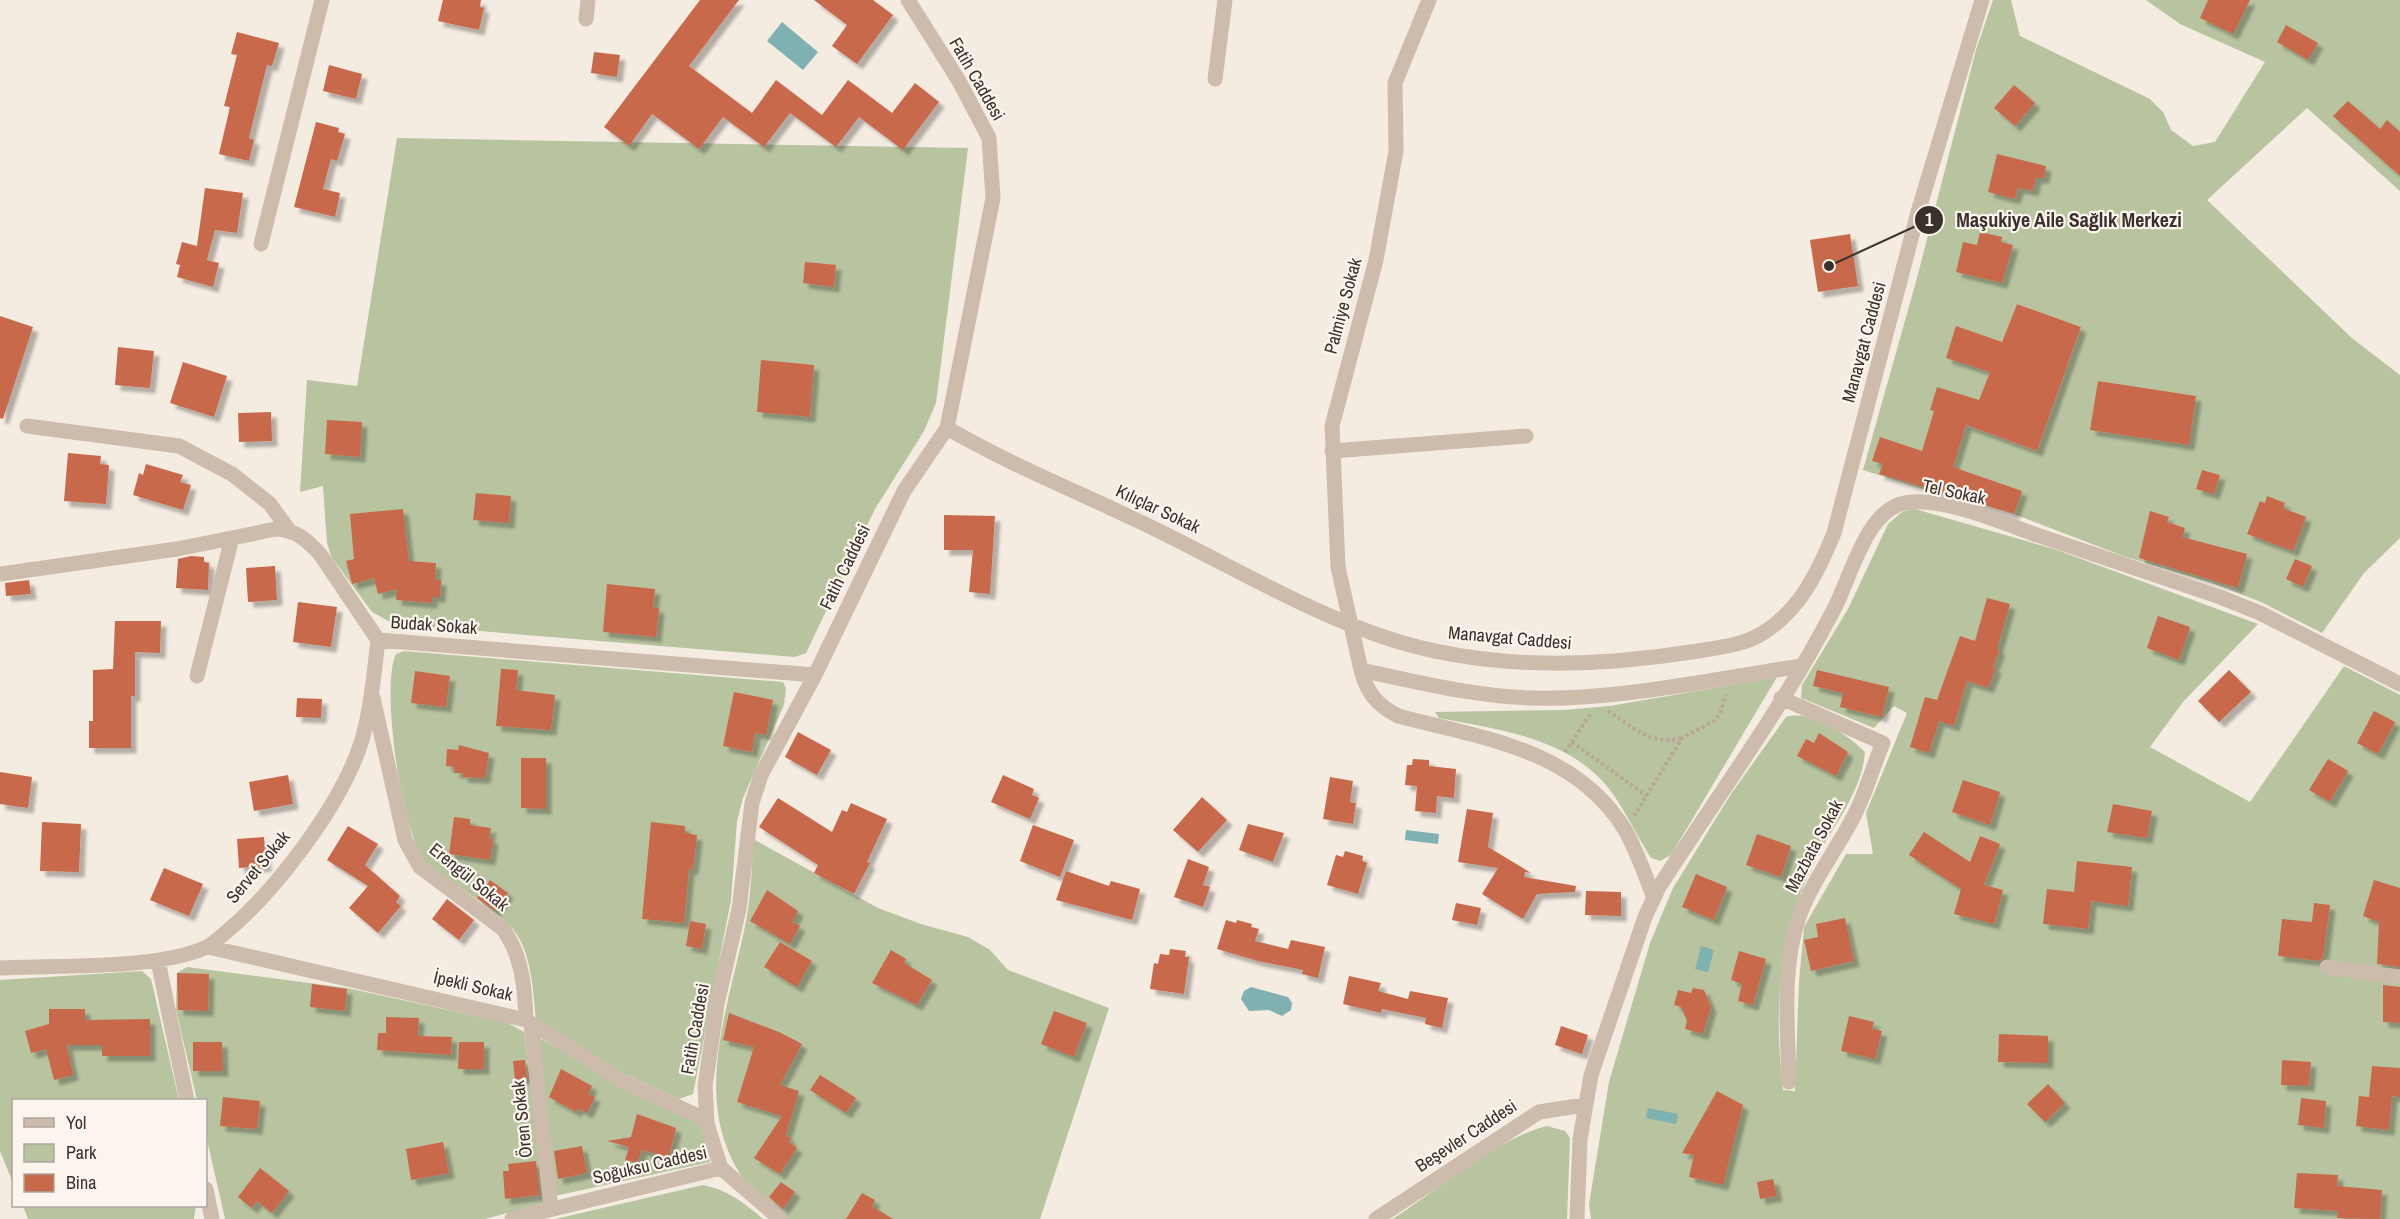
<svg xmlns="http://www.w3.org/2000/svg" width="2400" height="1219" font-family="'Archivo Narrow',sans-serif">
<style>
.green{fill:#b8c4a0;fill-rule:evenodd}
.water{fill:#7fb0b2}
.building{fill:#c8694b;filter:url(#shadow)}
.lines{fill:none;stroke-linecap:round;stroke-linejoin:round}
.path{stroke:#b9a596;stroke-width:4;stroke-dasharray:3 3;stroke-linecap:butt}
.minor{stroke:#cdbbac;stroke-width:15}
.labels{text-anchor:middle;stroke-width:4.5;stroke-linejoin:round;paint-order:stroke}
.street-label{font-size:18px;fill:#3b302b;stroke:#fbf5ee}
.leader{fill:none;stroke:#3b302b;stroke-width:2}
.callout-dot{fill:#3b302b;stroke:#fbf5ee;stroke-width:2}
.mark-label{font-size:18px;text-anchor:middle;font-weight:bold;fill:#fff}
.callout-label{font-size:20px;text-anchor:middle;font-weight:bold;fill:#3b302b;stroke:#fbf5ee;stroke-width:4.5;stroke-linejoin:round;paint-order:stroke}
</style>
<defs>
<filter id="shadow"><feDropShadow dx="5.5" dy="5.5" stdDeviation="1.5" flood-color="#0004"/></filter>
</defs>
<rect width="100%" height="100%" fill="#f4ebe1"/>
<path class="green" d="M1993,0h18l9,36 130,63 13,13 8,18 22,16 22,-4 50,-80 -85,-38 -34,-24h254v191l-93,-83 -100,92 146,139 47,36v163l-36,35 -42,60 -61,-31 -49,-19 -89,-27 -109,-42 7,-23 -73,-25 -9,25 -16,-2 -60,-19 54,-192 59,-228zM2017,304l64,23 -44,124 -68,-25z
M397,138l571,10 -32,255 -12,28 -49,78 -69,144 -11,4 -401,-33 -22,-12 -40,-54 -5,-15 -4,-57 -23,6 7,-112 50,6z
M1915,509l142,41 201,74 -75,78 -33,45 100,55 94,-136 56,29v524h-809l-2,-15 20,-122 41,-139 23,-55 58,-94 55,-77c25,-8 62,18 79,35 -3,41 -34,76 -51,111 -37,74 -40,146 -31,227l12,1 4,-110 5,-54 42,-73h27l-7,-41 41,-100 -13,-7 -20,22 -73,-30 1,-13 46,-76 40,-85 14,-12z
M404,651l379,31 3,6 -2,17 -41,93 -6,23 -6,79 -38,194 -14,5 -72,-33 -71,-46c-3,-28 -4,-69 -24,-92 -15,-15 -33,-27 -50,-39 -11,-8 -25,-14 -34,-23 -26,-26 -48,-180 -32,-212z
M1777,677l-106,178 -11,6 -9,-3c-13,-20 -24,-44 -38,-64 -40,-56 -113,-64 -174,-76l-4,-6 129,-2 46,-4z
M753,839l125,69 43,16 47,13 22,13 18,20 101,38 -69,211h-252c-16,-13 -39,-30 -49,-47 -46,-74 -11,-164 5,-241 7,-31 8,-61 9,-92z
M187,967l160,21 161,35 16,9 21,171 -60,16h-260l-19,-84v-35h-9l-21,-90 1,-37z
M142,971l9,8 28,121h-165l-1,83 -13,-32v-171z
M537,1037l164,87 9,38 -155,34z
M1547,1126l18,5 5,7 -3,81h-174c41,-27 109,-83 154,-93z
M703,1185c25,5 40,17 60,34h-208z
M23,1206h173l-2,13h-166z"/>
<path class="water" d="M782,22l36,30 -15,18 -36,-29z
M1406,830l33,4 -1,10 -33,-4z
M1701,946l13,4 -6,22 -13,-3z
M1251,987l37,10 4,6 -1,7 -9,6 -13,-6 -20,1 -8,-12 3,-8z
M1648,1108l30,6 -2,10 -30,-6z"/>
<path class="building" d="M443,0h38l-1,7 4,1 -5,22 -41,-9z
M700,0h39l-50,66 63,47 24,-33 46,35 26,-35 44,33 23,-30 24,19 -36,48 -44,-33 -23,30 -46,-34 -26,34 -41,-30 -24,32 -47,-35 -23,32 -25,-19z
M814,0h59l20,15 -36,49 -25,-18 15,-21z
M2208,0h42l-17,34 -33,-16z
M2286,25l32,18 -10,17 -31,-18z
M237,32l42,11 -7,23 -5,-1 -18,73 5,2 -5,21 -30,-7 11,-47 -6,-1 13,-51 -6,-1z
M594,52l26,3 -3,22 -26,-4z
M329,65l33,9 -6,25 -33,-8z
M2014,85l21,18 -20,23 -21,-18z
M2348,101l32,28 7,-9 13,12v44l-67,-60z
M316,122l23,6 -1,4 7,2 -8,27 -6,-2 -8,30 17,4 -5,24 -41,-10z
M1997,154l49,12 -2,12h-8l-3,13 -15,-3 -3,11 -27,-7z
M205,188l38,5 -6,40 -22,-3 -8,30 12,3 -6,24 -36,-10 3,-12 -4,-1 6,-22 15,4z
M1980,232l22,5 -1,5 12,3 -11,38 -46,-11 7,-30 14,3z
M1850,234l8,52 -40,6 -8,-52z
M805,262l31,3 -2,22 -31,-4z
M2017,304l64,23 -44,124 -71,-26 -13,42 69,24 -8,23 -135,-40 4,-10 -11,-3 8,-24 42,14 12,-40 -4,-1 7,-23 42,13 11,-28 -44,-14 10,-32 46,16z
M0,316l33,11 -30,92 -3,-1z
M118,347l36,4 -4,37 -35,-3z
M761,360l53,5 -4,52 -53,-5z
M183,362l44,14 -13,41 -44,-14z
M2098,381l98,15 -7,49 -99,-15z
M271,412l1,29 -33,1 -1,-29z
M327,420l35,2 -2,35 -35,-3z
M68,453l33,3 -1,8 9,1 -3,39 -42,-3z
M146,464l37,11 -3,7 11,3 -8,25 -50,-15 6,-22 4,2z
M2202,470l18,5 -6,19 -18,-5z
M476,493l35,3 -2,27 -36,-3z
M2267,496l18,7 -2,5 23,9 -13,34 -46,-17 13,-33 5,2z
M403,509l6,52 27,2 -1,17h6l-1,17h-8v6l-36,-3 1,-11 -19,5 -4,-16 -22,6 -6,-23 8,-2 -4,-45z
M2150,511l19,6 -2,5 18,6 -3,9 65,17 -9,34 -99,-30z
M944,515l51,1 -5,78 -21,-2 4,-42h-29z
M191,556l13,1v5l5,1 -1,27 -32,-2 2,-29z
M2295,559l17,7 -9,21 -17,-8z
M275,566l2,34 -29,2 -2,-34z
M29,580l2,14 -25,2 -1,-13z
M607,584l48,5 -2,18 6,1 -3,29 -53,-5z
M1987,598l23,6 -13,45 3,1 -7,17 3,1 -8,20 -21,-7 -13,45 -15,-5 -10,32 -19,-6 15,-50 12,3 23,-64 15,5z
M298,602l39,5 -6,40 -38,-5z
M2158,616l32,11 -11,33 -32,-12z
M115,621h46l-1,32 -25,-1v44h-4v52h-42v-27h4v-51l20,-1z
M501,669l17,1 -2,20 39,5 -4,35 -55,-4z
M1817,670l72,17 -7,30 -42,-10 3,-14 -30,-7z
M2229,670l22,22 -32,30 -21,-21z
M415,671l35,5 -4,31 -35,-4z
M734,692l39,8 -7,35 -11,-2 -3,19 -29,-6z
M297,698l25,1 -1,19 -25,-1z
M2374,711l21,11 -17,32 -21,-11z
M798,732l33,18 -14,25 -32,-18z
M1819,733l29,19 -12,24 -39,-20 9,-17 8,4z
M459,745l30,8 -4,25 -23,-1 1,-4h-9l1,-6 -9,-1 1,-17 11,1z
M521,758h25v51l-25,-1z
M1413,759l16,1v6l27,3 -2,29 -17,-2 -1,17 -21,-2 2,-25 -12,-1 2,-20h5z
M2328,759l20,12 -18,31 -21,-12z
M0,772l32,5 -4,31 -28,-4z
M288,775l5,29 -39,7 -5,-29z
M1003,775l31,14 -2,6 7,3 -9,21 -39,-17z
M1330,777l23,4 -3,21 6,1 -3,21 -30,-5z
M1963,780l37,12 -10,33 -38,-13z
M1202,797l25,23 -29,32 -25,-22z
M778,798l54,34 10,-22 5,2 4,-9 36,16 -20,43 3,1 -16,31 -40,-21 4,-8 -59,-38z
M2113,804l39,7 -5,27 -40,-6z
M1467,809l26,4 -5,34 43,26 -6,-1 -1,5 52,9 -1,6 -38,2 -14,25 -41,-25 16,-26 -40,-6z
M454,817l16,2v6l21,3 -2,10 4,1 -3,21 -41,-6z
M42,822l39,2 -2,48 -39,-1z
M651,822l34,4v7l12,2 -4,34h-4l-5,54 -42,-4z
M1248,824l36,9 -11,29 -34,-12z
M1033,825l41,15 -14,37 -40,-16z
M348,826l30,18 -13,21 35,31 -4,6 5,4 -23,27 -29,-25 19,-22 -41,-26z
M1924,832l46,30 10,-26 20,8 -16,41 19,5 -9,34 -40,-10 7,-25 -52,-34z
M1757,834l34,12 -10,31 -35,-12z
M264,837l2,29 -27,2 -2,-29z
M1345,851l18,5 -1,5 5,2 -9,31 -31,-9 9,-30 7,2z
M1188,859l21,8 -6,18 7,2 -7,20 -29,-10z
M2077,861l55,6 -4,39 -37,-5 -3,28 -45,-5 4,-35 27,3z
M164,868l39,16 -14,32 -39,-16z
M1066,871l43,15 2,-5 29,8 -8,31 -76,-20z
M1696,874l31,13 -13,33 -32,-13z
M490,880l18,13 -13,18 -18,-13z
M2374,880l26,8v79l-23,-3 2,-42 -16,-6z
M767,890l31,21 -6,11 8,4 -10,18 -40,-23z
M1586,891l35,1v24l-36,-1z
M447,899l27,21 -15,20 -27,-21z
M1456,903l25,5 -4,17 -25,-5z
M2314,903l16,2 -7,53 -4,3 -41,-5 4,-37 30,3z
M1845,918l9,43 -43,10 -7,-31 14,-3 -2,-13z
M1226,920l10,3 1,-3 15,4 -1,3 8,2 -4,12 33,8 3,-9 34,7 -7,31 -16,-4 1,-4 -45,-9 -41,-12z
M690,921l16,3 -4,25 -16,-3z
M780,942l32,19 -15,26 -33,-20z
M1170,949l16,2 -1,6h4l-5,37 -34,-5 4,-26 4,1 2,-10 9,1z
M891,950l15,9 -2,4 28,17 -15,25 -45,-22z
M1739,951l27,8 -13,46 -15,-4 4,-17 -11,-4z
M177,973l32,1 -1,37 -30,-1z
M1349,976l32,7 -3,8 30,8 2,-8 38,7 -6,30 -17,-4 1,-6 -44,-9 -1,4 -38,-9z
M312,984l35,5 -2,22 -35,-4z
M2383,985l17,2v36l-17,-1z
M1693,988l11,2 7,17 -8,27 -18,-5 2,-8 -6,-14 -7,-2 4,-15 13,3z
M49,1009h36v11l65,-1v37h-48v-11h-35l6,30 -19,5 -8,-31 -15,4 -6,-22 24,-7z
M1054,1011l33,12 -13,34 -33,-13z
M729,1013l50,19 23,12 -22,41 19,6 -13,44 5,4 -2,3 8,6 -17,26 -26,-16 28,-42 -45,-14 17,-55 -31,-7z
M1849,1016l25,6 -2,7 10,2 -7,28 -34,-8z
M386,1017l33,1 -1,18 34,1 -1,18 -74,-5 1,-17h8z
M1561,1026l27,9 -6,19 -27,-9z
M1999,1034l49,2v27l-50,-1z
M193,1042h29l1,29h-30z
M459,1042h25v27h-26z
M525,1060l2,18 -12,2 -2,-19z
M2282,1060l29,2 -2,24 -28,-1z
M2372,1066l28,2v29l-8,-1 -3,34 -33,-4 3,-30 10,1z
M561,1069l31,17 -4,8 7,3 -8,16 -9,-5 -2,4 -27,-15z
M820,1075l36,23 -10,15 -36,-23z
M2048,1084l17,19 -20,19 -18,-18z
M1717,1091l26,14 -20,80 -34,-8 5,-22 -12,-2z
M223,1097l37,4 -3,28 -37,-3z
M2301,1098l25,3 -2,27 -26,-3z
M637,1114l39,14 -7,29 -27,-7 -5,13 -12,-3 4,-13 -22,-6 24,-4z
M443,1142l6,31 -38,7 -5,-31z
M582,1146l5,27 -29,6 -4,-28z
M536,1161l4,34 -35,4 -2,-28h6l-1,-7z
M260,1168l29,23 -17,22 -15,-12 -5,7 -14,-11z
M2297,1173l41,2 -1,11 45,4 -2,29 -43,-1 1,-7 -44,-3z
M1773,1179l4,17 -17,3 -3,-17z
M781,1182l14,10 -12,17 -14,-12z
M862,1193l13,7 -3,6 21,13h-47z"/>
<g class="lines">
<path class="path" d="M1608,711c24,15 44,36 74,27
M1572,742l75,54
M1565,752l26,-39
M1634,816l48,-78 32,-17 6,-7 6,-19"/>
<path class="minor" d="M1429,0l-34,83 1,68 -20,109 -44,166 6,141 23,103c6,23 16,35 37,46 84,22 178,33 227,114 12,21 20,45 29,68
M586,19l2,-19
M1215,79l10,-79
M261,244l61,-244
M27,426l152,20 53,28 38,30 18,25
M947,428c69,40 144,69 216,105 75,37 160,87 240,110 94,27 193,24 288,9 25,-4 51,-6 72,-19 37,-23 55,-61 71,-100l84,-321 64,-212
M1332,451l194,-15
M0,574l177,-25 99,-20c20,1 31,11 44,25l58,86 437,35
M1361,670c56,12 112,26 170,28 91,2 182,-19 271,-32
M197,676l35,-138
M373,698l32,142 15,27 83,62c19,26 22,59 23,91
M1781,698l102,45c-10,23 -17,50 -29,73 -17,33 -42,65 -55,101 -18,51 -11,111 -10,165
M208,947l318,73 98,62 83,38
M158,961l29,139
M2327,967l73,10
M0,968c57,-3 157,2 207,-21 6,-3 12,-9 18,-14 50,-41 116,-128 136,-190 10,-33 13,-69 17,-103
M531,1025l20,184
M721,1168l-14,-44 -2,-38 12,-82 22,-95 13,-106 9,-28 54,-100 89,-184 43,-63 46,-230 -4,-60 -30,-57 -51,-81
M721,1168l59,51
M206,1189l6,30
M512,1219l209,-51
M1376,1219l163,-107 45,-7
M1577,1219l3,-80 11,-64 54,-158 14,-30c59,-92 126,-182 176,-280 16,-31 32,-98 70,-104 39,-7 97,20 135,33 60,20 120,41 180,61l40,16 140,71"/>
</g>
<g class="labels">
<g class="street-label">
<text transform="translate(977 79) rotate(60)" y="6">Fatih Caddesi</text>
<text transform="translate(1343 306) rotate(-75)" y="6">Palmiye Sokak</text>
<text transform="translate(1864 342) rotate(-75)" y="6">Manavgat Caddesi</text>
<text transform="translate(1954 492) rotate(12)" y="6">Tel Sokak</text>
<text transform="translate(1158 509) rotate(25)" y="6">Kılıçlar Sokak</text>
<text transform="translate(845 567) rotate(-64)" y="6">Fatih Caddesi</text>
<text transform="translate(434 625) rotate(4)" y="6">Budak Sokak</text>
<text transform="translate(1510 638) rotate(5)" y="6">Manavgat Caddesi</text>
<text transform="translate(1814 846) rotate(-62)" y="6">Mazbata Sokak</text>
<text transform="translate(258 867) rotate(-50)" y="6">Servet Sokak</text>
<text transform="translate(469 877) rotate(39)" y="6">Erengül Sokak</text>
<text transform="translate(473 986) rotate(13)" y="6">İpekli Sokak</text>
<text transform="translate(695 1029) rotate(-80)" y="6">Fatih Caddesi</text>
<text transform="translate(522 1119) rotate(-96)" y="6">Ören Sokak</text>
<text transform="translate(1466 1136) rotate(-33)" y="6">Beşevler Caddesi</text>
<text transform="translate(650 1165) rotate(-13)" y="6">Soğuksu Caddesi</text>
</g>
</g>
<path class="leader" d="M1829 266L1929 220"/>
<g class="callout-dot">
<circle cx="1829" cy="266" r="6"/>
<circle cx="1929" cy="220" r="15"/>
</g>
<g class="mark-label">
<text x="1929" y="226">1</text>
</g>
<g class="callout-label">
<text x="2069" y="227">Maşukiye Aile Sağlık Merkezi</text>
</g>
<rect x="12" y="1099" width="195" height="108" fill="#fbf5ee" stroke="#aea6a0" stroke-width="1.5"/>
<rect x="24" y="1118" width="30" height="9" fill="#cdbbac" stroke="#aea6a0" stroke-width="1.5"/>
<text x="66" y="1129" font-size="18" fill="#3b302b">Yol</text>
<rect x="24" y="1144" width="30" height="18" fill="#b8c4a0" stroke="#aea6a0" stroke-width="1.5"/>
<text x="66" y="1159" font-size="18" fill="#3b302b">Park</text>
<rect x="24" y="1174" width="30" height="18" fill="#c8694b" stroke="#aea6a0" stroke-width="1.5"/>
<text x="66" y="1189" font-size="18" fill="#3b302b">Bina</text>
</svg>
